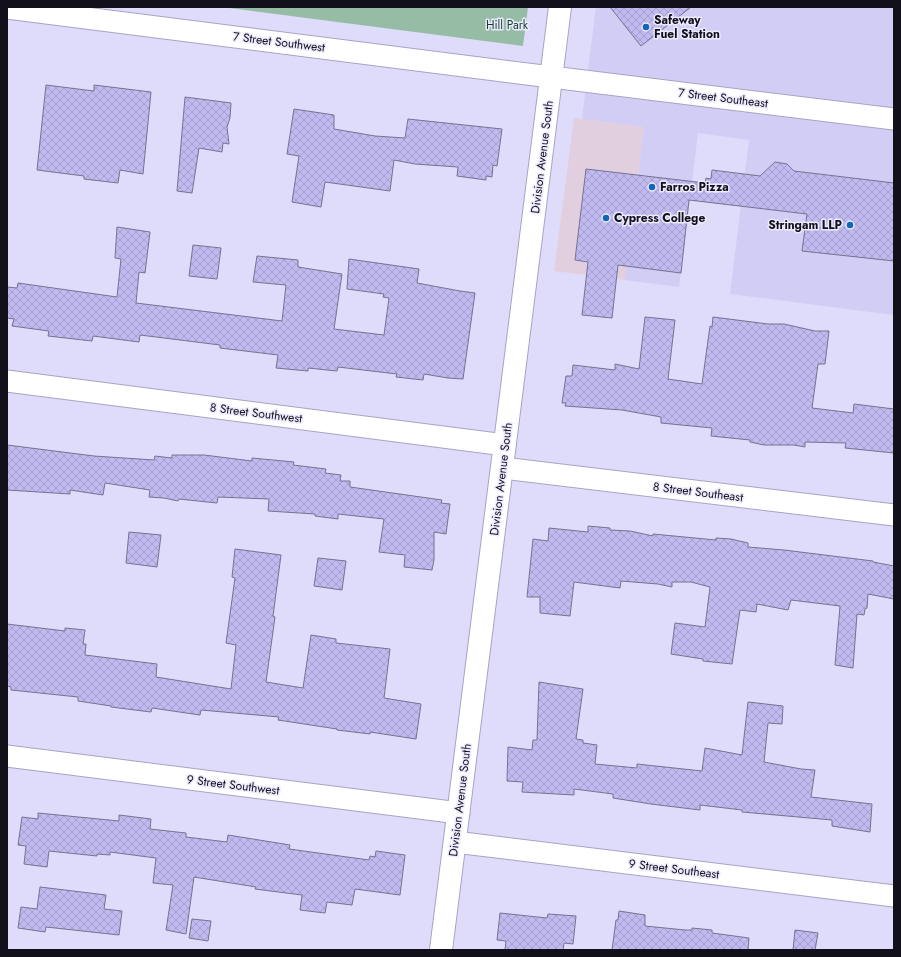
<svg xmlns="http://www.w3.org/2000/svg" width="901" height="957" font-family="Jost,sans-serif">
<style>
.built{fill:#d2cdf5}
.education{fill:#e1cfe0}
.green{fill:#96bca5}
.building{fill:url(#building-cross-hatch);stroke:#76728f}
.lines{fill:none;stroke-linecap:round;stroke-linejoin:round}
.street-casing{stroke:#a7a4c2;stroke-width:23}
.secondary-casing{stroke:#a7a4c2;stroke-width:24}
.street{stroke:#fff;stroke-width:21}
.secondary{stroke:#fff;stroke-width:22}
.poi-dot{fill:#0e68b5;stroke:#eceafe;stroke-width:1.5}
.labels{text-anchor:middle;stroke-width:3;stroke-linejoin:round;paint-order:stroke}
.poi-label{font-size:12px;font-weight:bold;fill:#12101b;stroke:#eceafe;text-anchor:start}
.park-label{font-size:12px;fill:#113f29;stroke:#eceafe}
.street-label{font-size:12px;fill:#12101b;stroke:#eceafe}
</style>
<defs>
<pattern id="building-cross-hatch" width="8" height="8" patternUnits="userSpaceOnUse"><rect width="8" height="8" fill="#c0baf0"/><path d="M0 0l8 8M0 8l8-8" fill="none" stroke="#a49fcd"/></pattern>
</defs>
<rect width="100%" height="100%" fill="#dfdbfb"/>
<path class="built" d="M596,7h298v308l-164,-21 19,-154 -51,-7 -19,154 -54,-7 19,-153 -62,-8z"/>
<path class="education" d="M574,118l70,9 -19,153 -71,-9z"/>
<path class="green" d="M222,7h306l-5,39z"/>
<path class="building" d="M610,7h81l-50,39z
M46,85l48,6v-6l57,7 -8,82 -23,-4 -2,13 -34,-4v-3l-47,-6z
M185,97l46,6 -1,15 -3,9 2,17 -6,-1 -1,9 -23,-4 -7,45 -15,-2z
M294,109l40,6v14l41,7 30,2 3,-19 94,10 -5,37 -4,-1 -1,12 -6,-1v4l-29,-4 1,-9 -43,-3 -21,-4 -4,31 -65,-9 -4,25 -29,-5 7,-46 -12,-2z
M775,162l12,2 7,7 100,12v78l-92,-10 5,-37 -118,-14 -8,73 -63,-8 -6,53 -30,-3 6,-53 -13,-2 11,-91 119,14 1,-5 5,1 1,-9 48,6z
M117,227l33,5 -5,41 -6,-1 -3,31 146,18 4,-36 -33,-3 4,-26 41,4v7l44,7 -8,55 50,6 5,-37 -6,-1 1,-3 -37,-5 2,-30 70,10 -2,14 43,8 15,2 -12,86 -15,-1 -24,-4 -1,6 -27,-3 1,-3 -59,-7 -1,4 -29,-3v3l-32,-3 2,-13 -58,-7v-3l-80,-10 -1,7 -46,-6 -1,5 -44,-5 1,-5 -37,-5 2,-7 -7,-1v-31l10,1 1,-5 99,14 4,-38 -6,-1z
M193,245l28,3 -4,31 -28,-3z
M645,317l30,3 -7,59 34,5 8,-58 2,1 1,-10 55,7h16l31,7h14l-4,33h-7l-6,44 41,5 1,-9 40,5v44l-49,-5 1,-5 -41,-1v5l-11,-2h-30l-14,-3v-2l-39,-4 1,-8 -51,-5v-6l-39,-7 -57,-4 1,-3h-4l4,-27h6l1,-11 42,5v-6l24,5z
M7,445l87,11 60,4 1,-4 17,2v-3h32l48,6v-3l42,4 -1,3 33,4 -1,4 16,2 -1,6h10v6l92,13 -1,3 9,1 -4,30 -12,-2v28l-2,10 -28,-3 1,-12 -26,-3 5,-33 -46,-5v5l-23,-3v-2l-47,-3 1,-12 -51,-2 -1,6 -38,-4 -1,2 -14,-3 -15,-1 1,-7 -45,-7 -2,12 -33,-5v4l-63,-4z
M588,526l22,2v2l20,1 23,5v-2l63,6v-2l15,1 17,4v4l36,3 89,11v1l21,4v33l-26,-5 -1,14 -2,1 -1,6 -7,-1 -4,54 -18,-3 5,-59 -49,-6 -3,10 -31,-6 -1,8 -16,-2 -8,54 -29,-3v-2l-32,-5 4,-31 30,4 5,-40 -19,-5h-19v5l-14,-3 -37,-3 -1,7 -46,-6 -4,34 -30,-3v-16h-13l6,-58 15,2 1,-13 39,4z
M129,532l32,3 -4,32 -31,-4z
M235,549l46,6 -8,61 2,1 -9,65 37,6 8,-53 25,4v4l54,6 -6,49 37,6 -5,35 -46,-7v2l-33,-4v-1l-59,-9 1,-3 -78,-7 -1,5 -48,-7 -1,4 -40,-5v-1l-33,-5v-4l-67,-7v-3l-4,-1v-62l58,7v-3l20,2 -2,14h3l-1,11 72,9 -1,13 75,12 5,-44 -10,-2 9,-65 -3,-1z
M318,558l28,3 -4,29 -28,-4z
M539,682l44,7 -7,50 7,1v3l14,2 -2,19 42,4v-4l65,7 3,-23 37,7 6,-53 35,4 -1,18 -14,-1 -4,39 37,7 14,1 -4,27 61,7 -2,28 -38,-6v-6l-90,-8v-2l-42,-5v5l-49,-6 -38,-6v-4l-39,-5v6l-52,-3 1,-10 -16,-1 1,-34 24,3 1,-10h4z
M38,813l81,8v-6l32,4 -1,10 36,4v4l41,5 1,-7 62,10 -1,4 80,11 1,-4 5,1 1,-6 29,4 -5,40 -45,-6 -3,16 -25,-3 -2,11 -25,-3 2,-15 -47,-6 1,-2 -62,-10 -8,57 -20,-4 7,-45 -20,-2 3,-25 -46,-6v3l-13,-1v2l-48,-5 -2,16 -23,-3 2,-18 -8,-1 4,-28 16,2z
M40,887l66,8 -2,14 18,2 -3,24 -73,-8 -1,5 -27,-4 3,-21 16,2z
M619,911l26,4v11l40,4h7v-2l20,2v3l37,5 -1,12h-136l4,-30h2z
M500,913l47,5 1,-4 28,2 -3,28 -9,-1 -1,7h-58l1,-9 -9,-1z
M192,919l19,2 -3,20 -19,-3z
M795,930l23,3 -3,17h-22z"/>
<g class="lines">
<g class="street-casing">
<path id="street" d="M7,8l512,65 375,46
M7,381l498,64
M503,468l391,47
M7,756l452,57
M455,842l439,54"/>
</g>
<g class="secondary-casing">
<path id="secondary" d="M441,950l119,-943"/>
</g>
<use href="#street" class="street"/>
<use href="#secondary" class="secondary"/>
</g>
<g class="poi-dot">
<circle cx="646" cy="27" r="4"/>
<circle cx="652" cy="187" r="4"/>
<circle cx="606" cy="218" r="4"/>
<circle cx="850" cy="225" r="4"/>
</g>
<g class="labels">
<g class="poi-label">
<text x="654" y="24">Safeway<tspan x="654" dy="14">Fuel Station</tspan></text>
<text x="660" y="191">Farros Pizza</text>
<text x="614" y="222">Cypress College</text>
<text x="842" y="229" text-anchor="end">Stringam LLP</text>
</g>
<g class="park-label">
<text x="507" y="29">Hill Park</text>
</g>
<g class="street-label">
<text transform="translate(279 42) rotate(7)" y="4">7 Street Southwest</text>
<text transform="translate(723 98) rotate(7)" y="4">7 Street Southeast</text>
<text transform="translate(542 157) rotate(-83)" y="4">Division Avenue South</text>
<text transform="translate(256 413) rotate(7)" y="4">8 Street Southwest</text>
<text transform="translate(501 479) rotate(-83)" y="4">Division Avenue South</text>
<text transform="translate(698 492) rotate(7)" y="4">8 Street Southeast</text>
<text transform="translate(233 785) rotate(7)" y="4">9 Street Southwest</text>
<text transform="translate(460 800) rotate(-83)" y="4">Division Avenue South</text>
<text transform="translate(674 869) rotate(7)" y="4">9 Street Southeast</text>
</g>
</g>
<rect width="901" height="957" fill="none" stroke="#12101b" stroke-width="16"/>
</svg>
